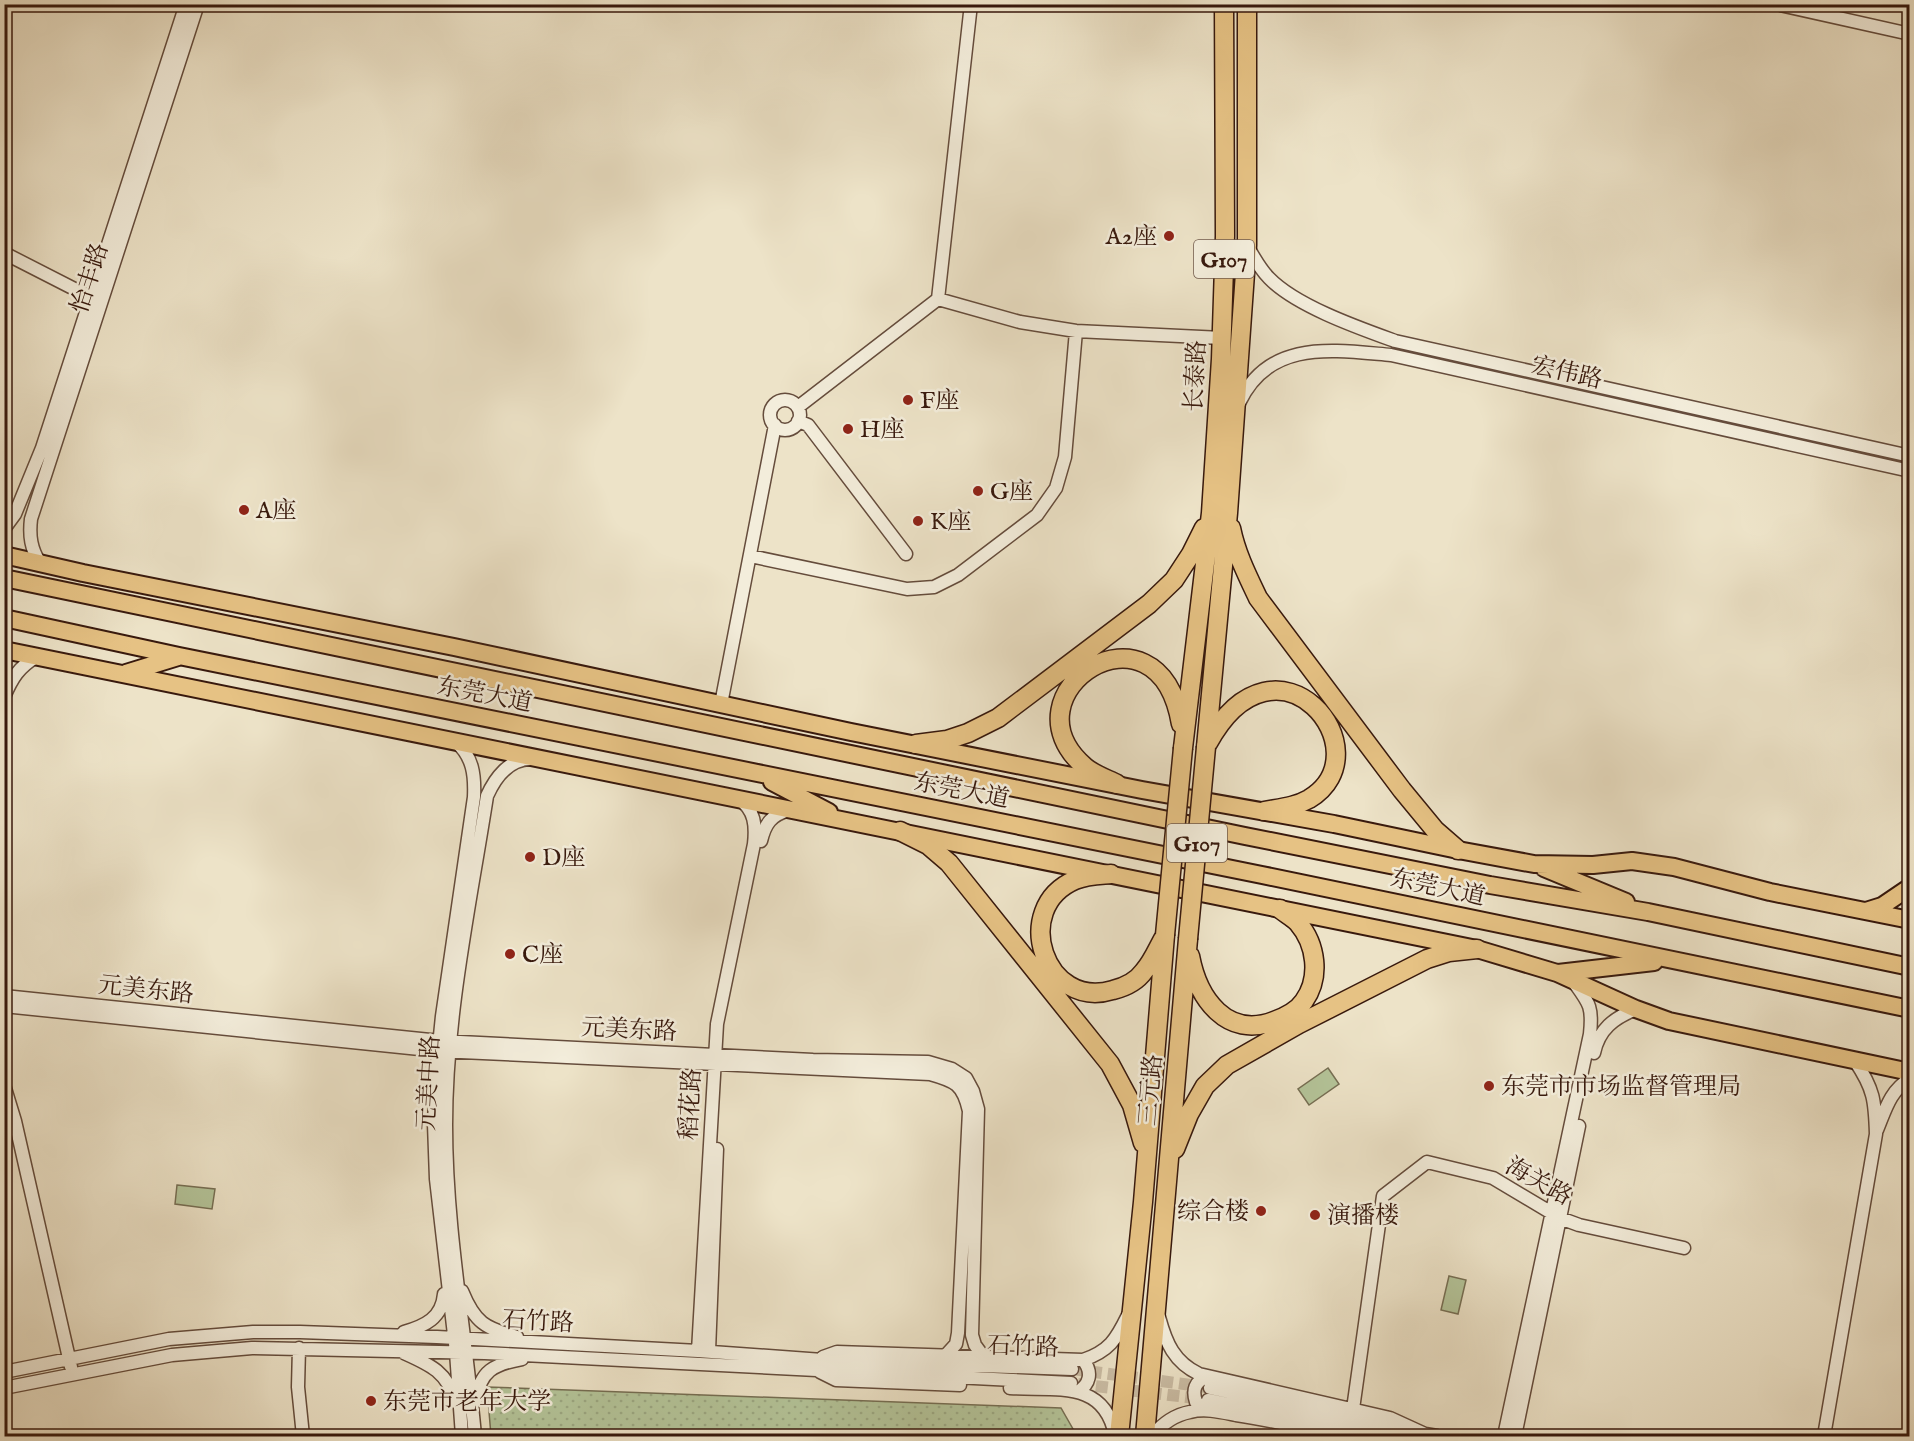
<svg xmlns="http://www.w3.org/2000/svg" width="1914" height="1441" font-family="'IM FELL English','Noto Serif SC',serif">
<style>
.park{fill:url(#park-dots);stroke:#766e53;stroke-width:1.5}
.pitch{fill:#b4c499;stroke:#766e53;stroke-width:1.5}
.lines{fill:none;stroke-linecap:round;stroke-linejoin:round}
.minor-tunnel{stroke:#c9bba3;stroke-width:12;stroke-dasharray:12 6;stroke-linecap:butt}
.minor-casing{stroke:#654c3c;stroke-width:15}
.major-casing{stroke:#38190d;stroke-width:20}
.highway-casing{stroke:#38190d;stroke-width:21}
.minor{stroke:#f3eddb;stroke-width:12}
.major{stroke:#e6c284;stroke-width:16}
.highway{stroke:#e6c284;stroke-width:18}
.highway-bridge-casing{stroke:#38190d;stroke-width:21;stroke-linecap:butt}
.highway-bridge{stroke:#e6c284;stroke-width:18}
.poi-dot{fill:#8f2418;stroke:#f3eddb;stroke-width:2}
.labels{text-anchor:middle;stroke-width:5;stroke-linejoin:round;paint-order:stroke}
.shield{fill:#f3eddb;stroke:#70594b;stroke-width:1.5}
.shield-label{font-size:22px;font-weight:bold;fill:#38190d}
.poi-label{font-size:24px;fill:#38190d;stroke:#f3eddb;text-anchor:start}
.street-label{font-size:24px;fill:#38190d;stroke:#f3eddb}
</style>
<defs>
<pattern id="park-dots" width="8" height="8" patternUnits="userSpaceOnUse" patternTransform="scale(1.5)"><rect width="8" height="8" fill="#b4c499"/><path d="M2 2h.1M6 6h.1" fill="none" stroke="#9ca883" stroke-width="1.8" stroke-linecap="round"/></pattern>
</defs>
<rect width="100%" height="100%" fill="#ede3c8"/>
<filter id="stains"><feTurbulence type="fractalNoise" baseFrequency=".00333" numOctaves="4"/><feColorMatrix values="0 0 0 0 .2 0 0 0 0 .09 0 0 0 0 .02 0 0 0 .5 -.17"/></filter>
<radialGradient id="worn" r=".72"><stop offset=".6" stop-color="#630" stop-opacity="0"/><stop offset="1" stop-color="#630" stop-opacity=".3"/></radialGradient>
<path class="park" d="M487,1387l574,21 16,28h-586z"/>
<path class="pitch" d="M1328,1068l11,16 -30,21 -11,-16z
M177,1185l38,4 -3,20 -37,-5z
M1449,1276l17,4 -8,34 -17,-4z"/>
<g class="lines">
<path class="minor-tunnel" d="M1072,1369l134,18
M1078,1384l125,15"/>
<g class="minor-casing">
<path id="minor" d="M971,4l-33,295 82,23 56,9 146,7
M1776,4l134,30
M1248,247c6,11 12,22 21,31 27,28 90,50 126,63l515,115
M4,253l92,47
M770 415a15 15 0 1 1 30 0a15 15 0 1 1-30 0Z
M1239,403c30,-64 93,-53 152,-48l519,116
M798,407l140,-108
M798,421l10,4 98,129
M4,529l11,-15 27,-66 144,-444
M750,556l157,33 27,-2 24,-12 79,-60 19,-27 9,-31 11,-126
M40,563c-9,-14 -11,-27 -9,-44l167,-515
M4,697c8,-19 15,-30 32,-40
M721,704l54,-279
M456,742c17,15 19,33 18,55l-32,219 -6,59 -2,49 2,55 20,173 6,84
M761,841c4,-17 10,-26 28,-31
M4,996l436,45 373,19 115,2 24,7 14,9 7,13 5,18 -6,226 3,10 8,11
M4,1006l435,45 491,23c25,7 33,10 39,37l-11,222 -2,11 -10,11
M1594,1053c5,-24 20,-35 42,-44
M4,1085l11,36 56,246
M1877,1130c8,-19 13,-40 33,-51
M462,1291c13,32 23,37 55,46
M1159,1317c7,26 15,45 40,57l191,44 35,16 12,2
M404,1332c21,-6 38,-14 40,-38
M299,1348l-1,39 5,49
M698,1351l19,-327 37,-180c2,-18 1,-34 -15,-45
M709,1351l8,-202
M404,1353c27,12 43,19 52,49
M823,1357l14,-5 246,8c26,-9 33,-20 45,-45
M4,1372l165,-33 84,-7h47l137,5 261,14 138,10 236,8
M820,1372l16,8 124,5
M4,1388l168,-33 80,-7 233,5 586,30
M1010,1388c45,3 94,-9 105,47
M1210,1388l185,39
M1077,1392c13,-7 16,-20 6,-32
M476,1400c4,-29 18,-36 46,-41
M1208,1400l175,36
M1353,1409l30,-213 44,-34 66,16 67,40 19,7 105,23
M1206,1410l-10,-8c-4,-12 -1,-21 11,-25
M475,1436c-9,-103 -29,-206 -29,-311 0,-110 24,-220 41,-329 8,-18 22,-37 44,-37
M1152,1436c10,-12 22,-21 38,-24 15,-4 31,0 46,3 35,5 69,13 104,21
M1504,1436l86,-402c3,-28 -1,-31 -17,-53
M1515,1436l64,-310
M1824,1436l52,-302c-1,-33 -2,-45 -21,-73"/>
</g>
<g class="major-casing">
<path id="major" d="M4,555l79,18 371,74 397,85 291,58 192,34 124,26 76,14 59,1 39,-4 42,6 96,25 140,28
M4,578l1241,258 245,49 158,27 262,55
M4,618l175,38 1083,219 648,134
M4,650l1473,299 80,24 79,36 33,12 241,51
M126,673l52,-16
M772,782l57,30
M1544,868l82,34
M1866,911l16,-5 28,-19
M1558,973l96,-11"/>
</g>
<g class="highway-casing">
<path id="highway" d="M1231,528c5,25 16,47 27,70l144,192 33,40 23,20
M1208,743c69,-126 179,9 101,56 -14,8 -29,9 -45,12
M916,744l31,-4 21,-7 30,-15 151,-114 25,-24 17,-26 13,-26
M1206,747l22,-234 19,-268v-241
M1183,748l28,-235 10,-154 4,-123 -1,-232
M1117,784c-10,-5 -24,-10 -32,-17 -86,-74 73,-178 96,-43
M900,831l28,14 21,18 161,201 22,41 11,38
M1111,874c-12,1 -24,1 -36,6 -65,28 -30,131 38,110 12,-3 24,-9 31,-19 8,-9 13,-21 19,-32
M1190,956c8,43 37,83 84,65 11,-4 24,-11 30,-20 17,-24 12,-57 -6,-78 -4,-5 -12,-9 -18,-14
M1175,1149l14,-35 16,-28 22,-21 72,-41 128,-65 22,-7 28,-3
M1119,1436l24,-234 22,-267
M1145,1436l43,-497"/>
</g>
<use href="#minor" class="minor"/>
<use href="#major" class="major"/>
<use href="#highway" class="highway"/>
<g class="highway-bridge-casing">
<path id="highway-bridge" d="M1165,935l18,-187
M1188,939l18,-192"/>
</g>
<use href="#highway-bridge" class="highway-bridge"/>
</g>
<g class="poi-dot">
<circle cx="1169" cy="236" r="6"/>
<circle cx="908" cy="400" r="6"/>
<circle cx="848" cy="429" r="6"/>
<circle cx="978" cy="491" r="6"/>
<circle cx="244" cy="510" r="6"/>
<circle cx="918" cy="521" r="6"/>
<circle cx="530" cy="857" r="6"/>
<circle cx="510" cy="954" r="6"/>
<circle cx="1489" cy="1086" r="6"/>
<circle cx="1261" cy="1211" r="6"/>
<circle cx="1315" cy="1215" r="6"/>
<circle cx="371" cy="1401" r="6"/>
</g>
<g class="labels">
<g class="shield">
<rect x="1194" y="240" width="60" height="38" rx="4.5"/>
<rect x="1167" y="824" width="60" height="38" rx="4.5"/>
</g>
<g class="shield-label">
<text x="1224" y="267">G107</text>
<text x="1197" y="851">G107</text>
</g>
<g class="poi-label">
<text x="1157" y="244" text-anchor="end">A2座</text>
<text x="920" y="408">F座</text>
<text x="860" y="437">H座</text>
<text x="990" y="499">G座</text>
<text x="256" y="518">A座</text>
<text x="930" y="529">K座</text>
<text x="542" y="865">D座</text>
<text x="522" y="962">C座</text>
<text x="1501" y="1094">东莞市市场监督管理局</text>
<text x="1249" y="1219" text-anchor="end">综合楼</text>
<text x="1327" y="1223">演播楼</text>
<text x="383" y="1409">东莞市老年大学</text>
</g>
<g class="street-label">
<text transform="translate(89 278) rotate(-72)" y="8">怡丰路</text>
<text transform="translate(1567 372) rotate(13)" y="8">宏伟路</text>
<text transform="translate(1195 376) rotate(-87)" y="8">长泰路</text>
<text transform="translate(485 694) rotate(11)" y="8">东莞大道</text>
<text transform="translate(962 790) rotate(11)" y="8">东莞大道</text>
<text transform="translate(1438 887) rotate(12)" y="8">东莞大道</text>
<text transform="translate(146 989) rotate(6)" y="8">元美东路</text>
<text transform="translate(629 1029) rotate(3)" y="8">元美东路</text>
<text transform="translate(428 1083) rotate(-87)" y="8">元美中路</text>
<text transform="translate(1150 1090) rotate(-85)" y="8">三元路</text>
<text transform="translate(690 1104) rotate(-87)" y="8">稻花路</text>
<text transform="translate(1539 1181) rotate(29)" y="8">海关路</text>
<text transform="translate(538 1321) rotate(3)" y="8">石竹路</text>
<text transform="translate(1023 1346) rotate(2)" y="8">石竹路</text>
</g>
</g>
<rect width="1914" height="1441" fill="none" stroke="#ede3c8" stroke-width="24"/>
<rect x="6" y="6" width="1902" height="1429" fill="none" stroke="#38190d" stroke-width="3"/>
<rect x="12" y="12" width="1890" height="1417" fill="none" stroke="#38190d" stroke-width="1.5"/>
<rect width="100%" height="100%" filter="url(#stains)"/>
<rect width="100%" height="100%" fill="url(#worn)"/>
</svg>
